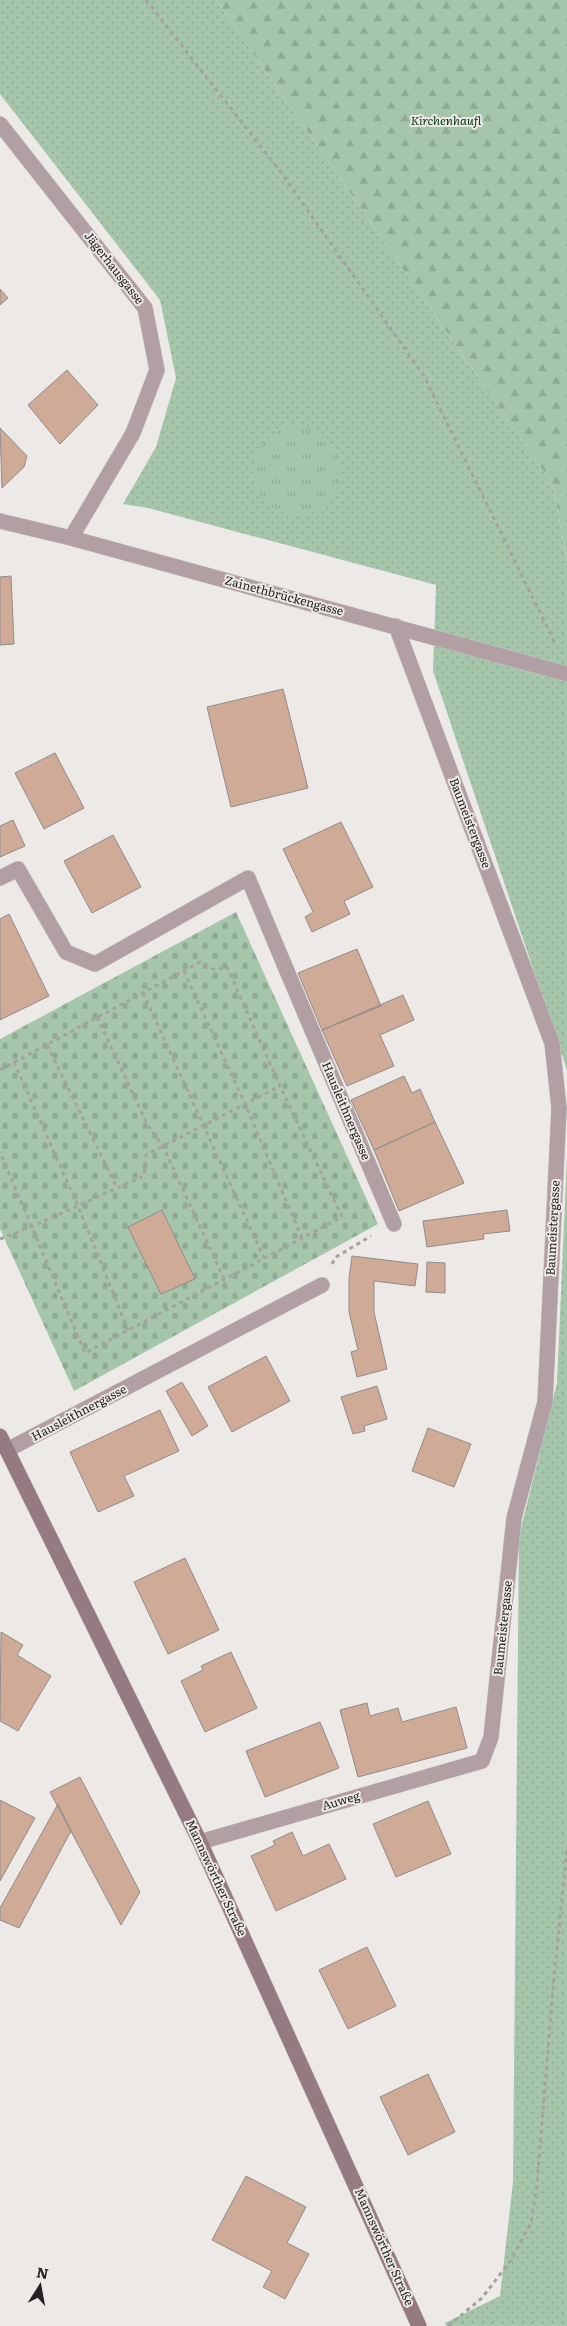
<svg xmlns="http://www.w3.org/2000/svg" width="567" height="2326" font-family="Literata,serif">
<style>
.grass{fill:url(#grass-dots)}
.forest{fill:url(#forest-firs)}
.cemetery{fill:url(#cemetery-stones)}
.park{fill:url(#park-tufts)}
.building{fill:#cfaa97;stroke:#908c8a}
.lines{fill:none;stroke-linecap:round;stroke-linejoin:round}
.lane-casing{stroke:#c9c5c4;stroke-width:16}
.street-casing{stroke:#c9c5c4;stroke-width:16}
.secondary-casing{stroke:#c9c5c4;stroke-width:16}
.path{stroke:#a4a19f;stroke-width:3;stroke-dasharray:4 4;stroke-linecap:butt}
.lane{stroke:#b19fa3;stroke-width:15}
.street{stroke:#b19fa3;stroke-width:15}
.secondary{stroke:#957a81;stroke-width:15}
.labels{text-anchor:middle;stroke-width:4;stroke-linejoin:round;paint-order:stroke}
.park-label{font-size:12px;font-style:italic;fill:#003512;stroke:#ede9e7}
.street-label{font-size:12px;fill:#242222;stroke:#ede9e7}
</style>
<defs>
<pattern id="grass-dots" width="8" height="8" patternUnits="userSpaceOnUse" patternTransform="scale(1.25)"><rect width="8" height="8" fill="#a6c6ab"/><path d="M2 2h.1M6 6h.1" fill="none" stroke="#8faa93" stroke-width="1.8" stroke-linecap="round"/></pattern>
<pattern id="forest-firs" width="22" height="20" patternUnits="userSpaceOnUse" patternTransform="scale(1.25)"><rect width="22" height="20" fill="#a6c6ab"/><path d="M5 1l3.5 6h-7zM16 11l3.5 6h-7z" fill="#8faa93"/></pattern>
<pattern id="cemetery-stones" width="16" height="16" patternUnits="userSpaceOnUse" patternTransform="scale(1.25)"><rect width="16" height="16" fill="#a6c6ab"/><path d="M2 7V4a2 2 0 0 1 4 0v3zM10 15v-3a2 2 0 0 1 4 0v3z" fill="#8faa93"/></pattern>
<pattern id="park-tufts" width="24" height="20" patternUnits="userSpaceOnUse" patternTransform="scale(1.25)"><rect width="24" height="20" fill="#a6c6ab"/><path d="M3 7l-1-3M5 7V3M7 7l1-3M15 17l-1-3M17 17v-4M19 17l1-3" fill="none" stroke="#8faa93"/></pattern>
</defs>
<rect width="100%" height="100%" fill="#ede9e7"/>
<path class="grass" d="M0,0h216l337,485 14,76v509l-134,-399 3,-86 -288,-77 -25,-4 33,-57 20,-69 -16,-78 -160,-206z
M567,1156v1170h-121l-1,-3 55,-27 13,-114 6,-646 38,-153z"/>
<path class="forest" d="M216,0h351v561l-14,-76z"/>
<path class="cemetery" d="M236,912l142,312 -304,167 -74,-162v-190z"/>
<path class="park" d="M253 471a44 44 0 1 1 88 0a44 44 0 1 1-88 0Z"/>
<path class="building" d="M0,289l8,9 -8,7z
M67,370l31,35 -38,39 -32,-39z
M0,428l27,28 -3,11 -22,21z
M11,576l3,68 -14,1v-68z
M283,689l25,99 -77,19 -24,-100z
M55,753l29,55 -40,21 -29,-56z
M13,820l12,26 -25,11v-31z
M341,822l32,65 -29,14 6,13 -38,18 -7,-15 8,-5 -30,-63z
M113,835l28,52 -49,26 -28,-52z
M9,914l40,82 -49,24v-101z
M357,949l24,57 -59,24 -24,-57z
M403,995l11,25 -34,15 14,31 -47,20 -25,-56z
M404,1076l8,17 8,-4 15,33 -61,28 -23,-50z
M435,1122l29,61 -65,28 -25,-61z
M162,1210l33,69 -34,15 -33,-67z
M507,1210l3,21 -27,3 1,5 -57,8 -4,-26z
M352,1256l66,8 -3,22 -41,-5v31l13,57 -30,8 -6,-25 7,-2 -9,-38v-34z
M427,1262l18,1v30l-19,-1z
M266,1356l24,45 -58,31 -24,-45z
M182,1382l26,44 -16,10 -26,-45z
M377,1386l10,33 -23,7 1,5 -12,3 -12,-37z
M160,1410l19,41 -55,25 10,20 -36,16 -28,-60z
M428,1428l43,16 -17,43 -42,-16z
M185,1558l34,72 -51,24 -34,-72z
M1,1632l22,13 -6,10 34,21 -33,55 -18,-10z
M231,1652l26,56 -52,24 -24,-51 22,-11 -2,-4z
M367,1703l3,13 28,-8 4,14 54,-15 11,41 -109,29 -18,-67z
M320,1722l19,46 -74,29 -19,-46z
M80,1777l60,115 -19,33 -71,-133z
M0,1800l35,18 -35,63z
M428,1801l23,53 -55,23 -23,-53z
M58,1804l13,27 -52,97 -19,-8v-12z
M292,1832l11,24 26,-12 17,35 -70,32 -25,-55 24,-11 -2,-4z
M367,1947l29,59 -48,23 -29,-59z
M428,2074l27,58 -47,23 -28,-58z
M246,2176l60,31 -19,36 22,11 -24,45 -22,-12 9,-16 -60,-31z"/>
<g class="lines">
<g class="lane-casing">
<path id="lane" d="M284,964l110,260"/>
</g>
<g class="street-casing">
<path id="street" d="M0,124l145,184 12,62 -24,63 -62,105
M0,521l71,17 496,136
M0,878l18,-9 48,83 29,12 153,-86 36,86
M7,1450l315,-165
M200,1842l282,-81 9,-24 23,-219 31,-116 14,-294 -7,-65 -156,-417"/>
</g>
<g class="secondary-casing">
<path id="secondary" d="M0,1436l200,406 219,484"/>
</g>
<path class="path" d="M146,0l134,171 144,205 132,269
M184,971l61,133 57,134
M143,993l121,265
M97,1017l51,109 15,20 61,133
M47,1045l70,143
M14,1062l64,144 50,124
M0,1070l200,-108 15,8 12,-3 53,119 62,131 -257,136 -85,-201
M0,1239l33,-13 111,-50 2,-21 134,-69
M332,1264l4,-7 35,-21
M448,2326l34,-28 29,-38 20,-37 6,-39 16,-195 14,-141"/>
<use href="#lane" class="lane"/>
<use href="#street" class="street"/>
<use href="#secondary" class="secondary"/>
</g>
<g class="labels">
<g class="park-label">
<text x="446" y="125">Kirchenhaufl</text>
</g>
<g class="street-label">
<text transform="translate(114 268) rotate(52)" y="4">Jägerhausgasse</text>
<text transform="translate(284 596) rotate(15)" y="4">Zainethbrückengasse</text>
<text transform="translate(470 823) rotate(69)" y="4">Baumeistergasse</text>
<text transform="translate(346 1111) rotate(67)" y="4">Hausleithnergasse</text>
<text transform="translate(553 1228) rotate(-87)" y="4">Baumeistergasse</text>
<text transform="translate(79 1413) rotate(-28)" y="4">Hausleithnergasse</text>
<text transform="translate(503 1628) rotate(-84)" y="4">Baumeistergasse</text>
<text transform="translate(341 1801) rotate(-16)" y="4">Auweg</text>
<text transform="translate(216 1878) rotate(65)" y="4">Mannswörther Straße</text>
<text transform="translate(384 2247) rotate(66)" y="4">Mannswörther Straße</text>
</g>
</g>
<g transform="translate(40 2286) rotate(11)" stroke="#ede9e7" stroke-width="4" paint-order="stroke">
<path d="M0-4L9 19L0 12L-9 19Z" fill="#242222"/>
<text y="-8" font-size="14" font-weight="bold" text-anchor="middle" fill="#242222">N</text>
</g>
</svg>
